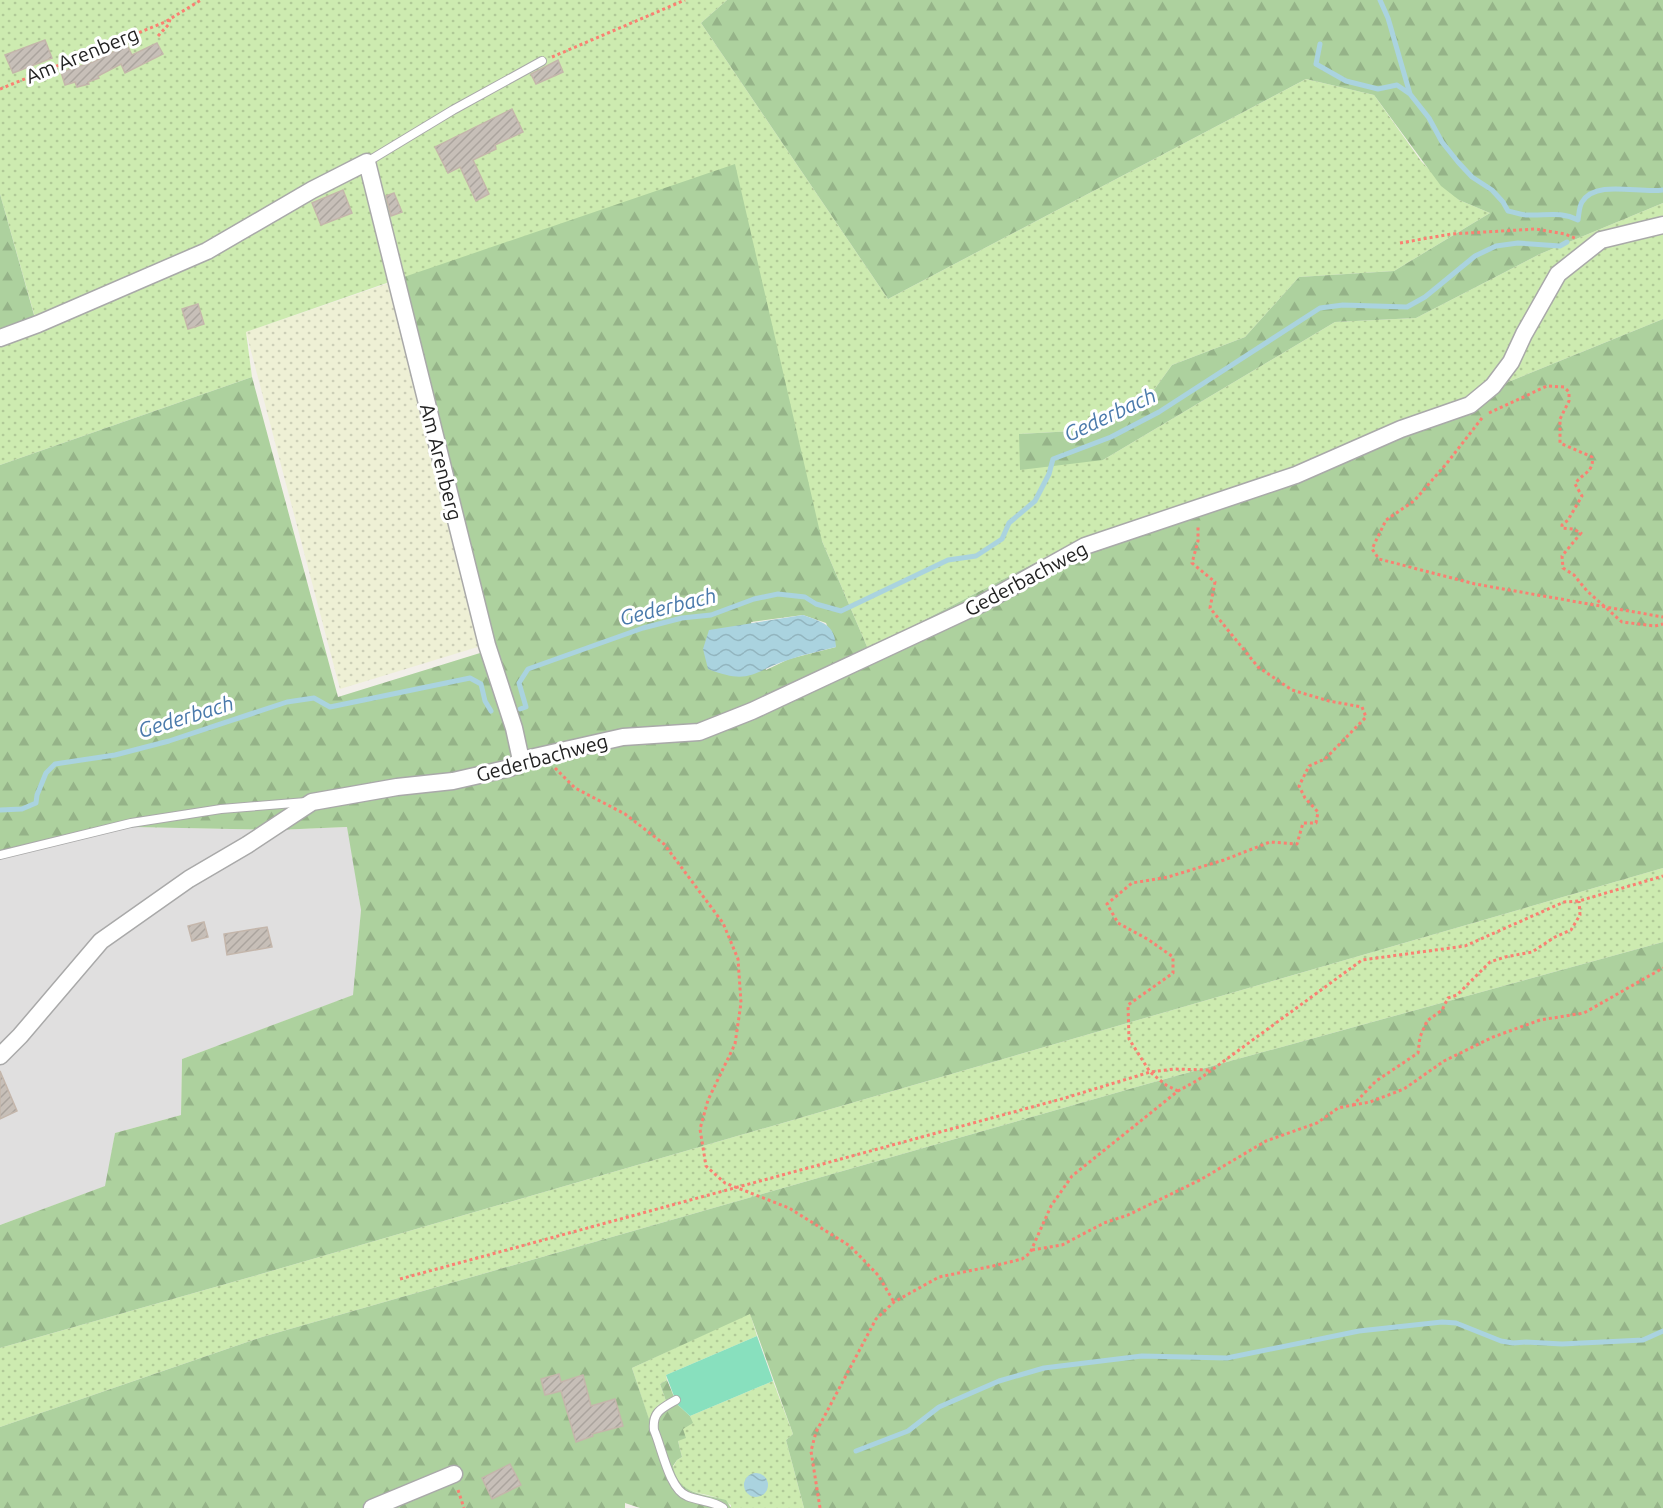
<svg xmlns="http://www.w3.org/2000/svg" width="1663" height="1508" font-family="Ubuntu,sans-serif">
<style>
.residential{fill:#e0dfdf}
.farmland{fill:url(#farmland-dots)}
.grass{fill:url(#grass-dots)}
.forest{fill:url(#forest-firs);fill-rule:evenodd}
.pitch{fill:#88e0be}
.water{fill:url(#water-waves)}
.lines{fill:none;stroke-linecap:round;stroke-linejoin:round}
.stream{stroke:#aad3df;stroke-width:5}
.building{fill:url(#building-hatch);stroke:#c4b6ab;stroke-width:1.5}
.service-casing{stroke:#a9a9a9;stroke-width:10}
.minor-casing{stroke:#a9a9a9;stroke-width:19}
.path{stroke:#fa8072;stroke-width:3;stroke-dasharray:3 3;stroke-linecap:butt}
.service{stroke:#fff;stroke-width:8}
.minor{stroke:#fff;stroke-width:16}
.labels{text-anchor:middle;stroke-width:6;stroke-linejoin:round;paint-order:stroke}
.street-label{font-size:20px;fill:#222;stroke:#fff}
.water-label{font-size:21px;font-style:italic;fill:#4a7aab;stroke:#fff}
</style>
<defs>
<pattern id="farmland-dots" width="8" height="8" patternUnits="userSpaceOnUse" patternTransform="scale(1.5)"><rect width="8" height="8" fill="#eef0d5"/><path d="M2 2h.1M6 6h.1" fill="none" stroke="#ccceb7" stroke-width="1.8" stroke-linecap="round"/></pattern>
<pattern id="grass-dots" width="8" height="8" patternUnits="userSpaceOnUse" patternTransform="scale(1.5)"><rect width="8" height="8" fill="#cdebb0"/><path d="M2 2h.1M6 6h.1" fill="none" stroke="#b0c997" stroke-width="1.8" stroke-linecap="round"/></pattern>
<pattern id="forest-firs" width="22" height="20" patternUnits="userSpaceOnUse" patternTransform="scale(1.5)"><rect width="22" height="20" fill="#add19e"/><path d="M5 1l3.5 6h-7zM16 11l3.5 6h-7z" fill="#95b388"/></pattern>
<pattern id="water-waves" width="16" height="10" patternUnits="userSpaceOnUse" patternTransform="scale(1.5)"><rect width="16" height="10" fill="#aad3df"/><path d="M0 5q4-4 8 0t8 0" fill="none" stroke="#92b5bf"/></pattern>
<pattern id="building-hatch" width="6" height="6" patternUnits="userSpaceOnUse" patternTransform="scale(1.5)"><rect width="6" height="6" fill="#c7bfb8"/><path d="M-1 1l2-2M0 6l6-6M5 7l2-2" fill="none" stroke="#aba49e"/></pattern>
</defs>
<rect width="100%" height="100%" fill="#f2efe9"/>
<path class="residential" d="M132,827l144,3 72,-3 13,83 -7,85 -172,64 -1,56 -66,18 -9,53 -106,39v-366z"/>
<path class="farmland" d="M389,283l92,363 -141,43 -94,-357z"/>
<path class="grass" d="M0,0h727l-26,23 187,276 418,-220 68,16 47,66 38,39 31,13 -96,58 -95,6 -54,60 -73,28 -26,36 -54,29 -73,4 84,26 232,-138 81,-4 124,-64 123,-51v116l-371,151 -209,68 -215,111 -46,-108 -421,-263 -155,54 6,45 -252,88v-130l36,-14 -36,-127z
M1663,868v74l-516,142 -885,253 -262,90v-79l247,-70z
M750,1313l7,23 -91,39 1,5 -7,4 6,17 -17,19 -17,-52z
M773,1381l20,53 -7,6 18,68h-73v-3c-4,-2 -9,-6 -13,-7 -22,-7 -40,-4 -45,-31l4,-7 5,-3 -4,-16 5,-13 9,-5 -2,-7z"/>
<path class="forest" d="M727,0h936v203l-123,51 -124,64 -81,4 -232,138 -83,10 -1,-36 73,-4 54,-29 26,-36 73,-28 54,-60 95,-6 96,-58 -31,-13 -18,-14 -67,-91 -68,-16 -418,220 -187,-276z
M735,164l87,377 46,108 215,-111 209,-68 371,-151v549l-1416,410 -247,70v-123l105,-39 10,-53 66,-18 1,-56 171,-64 8,-85 -14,-83 -71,3 -144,-3 -132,32v-394l252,-88 86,320 155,-48 -92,-371zM803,615l23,8 10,24 -47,12 -23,11 -15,-48z
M0,194l36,128 -36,13z
M1663,942v566h-859l-18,-68 7,-6 -43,-120 -118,54 17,51 4,-9 13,-9 -6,-17 7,-4 10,24 13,12 3,7 -10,6 3,9 -8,3 4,16 -5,3 -4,6c5,29 31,28 53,34l5,8h-91l-15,-5v5h-625v-81l262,-90 885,-253z"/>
<path class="pitch" d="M757,1336l16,45 -83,35 -13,-12 -11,-29z"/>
<path class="water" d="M803,615c19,7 32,9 33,32 -15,4 -31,7 -45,12 -39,12 -40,27 -83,10l-5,-20 6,-19z
M744 1485a12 12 0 1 1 24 0a12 12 0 1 1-24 0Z"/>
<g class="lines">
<path class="stream" d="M1380,0l8,18 22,76 19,24 13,24 16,20 14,15 20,13 11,12 5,9c6,1 12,4 19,4 19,1 33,-4 51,5 1,-6 1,-13 4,-18 14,-23 58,-8 81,-12
M1320,44l-4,20 30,17 32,8 19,-4 13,9
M520,709l6,-2 -7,-24 9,-14 115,-41 39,-10 29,-3 43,-16 24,-5 27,3 11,7 25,7 107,-51 28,-4 26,-17 7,-16 26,-22 14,-27 4,-15 58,-22 48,-25 161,-104 23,-3 64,2 18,-10 50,-41 21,-10 22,-3 42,3 7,-4
M0,810l22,-1 14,-6 1,-8 9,-22 9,-9 60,-9 54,-14 118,-39 27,-4 16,9 140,-29 11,6 4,17 6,10
M856,1451l52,-20 31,-24 60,-26 45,-13 98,-12 85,2 132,-27 83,-9 14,1 45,18 12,2 13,-1 36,2 81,-4 20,-9"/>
</g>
<path class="building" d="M45,40l7,18 -39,15 -8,-18z
M157,43l6,11 -38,19 -4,-9 -23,12 1,2 -11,4 1,2 -12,3 -2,-5 -10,3 -4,-13 32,-10 34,-17 5,10z
M558,60l5,12 -27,12 -5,-10z
M512,109l11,23 -28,13 1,4 -23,11 16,34 -13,7 -16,-34 -12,6 -13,-26z
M343,190l9,23 -31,12 -9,-22z
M394,193l8,19 -11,4 -5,-20z
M198,304l6,20 -16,5 -6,-20z
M204,922l4,15 -16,4 -4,-15z
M267,927l5,20 -45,8 -3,-21z
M0,1071l17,40 -17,8z
M559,1374l2,8 22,-7 8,31 24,-7 8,27 -31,8 1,2 -17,6 -15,-51 -16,4 -4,-16z
M510,1464l11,21 -29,14 -10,-21z"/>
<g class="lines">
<g class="service-casing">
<path id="service" d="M367,162l86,-52 89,-49
M0,855l131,-32 90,-14 85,-7
M676,1400c-14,8 -24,12 -22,30 8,18 15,59 33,66 11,5 27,5 36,12"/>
</g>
<g class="minor-casing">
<path id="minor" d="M0,338l38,-14 169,-73 105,-61 55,-28 120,483 27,83 7,32
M0,1056l20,-20 81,-95 88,-62 58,-34 65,-43 85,-15 56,-6 57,-13 11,-8 102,-23 76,-5 53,-21 229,-107 104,-58 211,-71 105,-46 69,-24 23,-19 18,-24 13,-28 34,-60 43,-34 62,-15
M372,1508l82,-34"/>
</g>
<path class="path" d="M158,36l11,-12 1,-5
M552,57l133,-57
M0,89l165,-67 36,-22
M1400,243l51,-9 85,-5 29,5 12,5
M1489,413l58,-27 17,1 5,5v9l-9,18v24l32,14c3,15 -11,17 -17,27l7,12 -14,24 -6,5v3l11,1 8,4 -19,23 1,12 11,7 13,16 35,31 33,4 8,-2
M1482,418l-35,45 -33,38 -28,19 -14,29 7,10 96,25 188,33
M555,768l20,20 50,26 39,30 59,79 15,36 3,44 -6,41 -27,56 -8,29 6,37 19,17 64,25 61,38 28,29 16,27
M1178,1091l-12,-6 -16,-13 -21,-33 -1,-34 45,-32v-16l-24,-17 -31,-17 -11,-19 25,-21 36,-6 56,-17 46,-18 27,2 6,-21h13l2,-11 -13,-14 -6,-12 10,-20 16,-7 41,-42 -4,-10 -33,-6 -37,-11 -34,-23 -48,-59 5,-26 -23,-19 6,-22v-16
M1353,1105l17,-3 34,-13 40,-28 49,-24 47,-17 44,-7 79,-45
M1032,1250l30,-5 42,-22 24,-8 72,-35 66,-39 51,-18 21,-15 15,-3 23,-24 42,-28 2,-16 7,-16 15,-11 6,-12 9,-3 33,-33 15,-5 27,-5 23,-15 16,-7 9,-15 -1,-14
M400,1279l665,-181 85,-26 24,-3 36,1
M458,1490l6,18
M820,1508l-9,-57 5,-19 60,-113 18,-17 45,-25 54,-11 29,-7 8,-6 21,-47 21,-30 106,-85 20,-11 164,-120 103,-14 99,-44 15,-1 84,-25"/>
<use href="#service" class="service"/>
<use href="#minor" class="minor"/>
</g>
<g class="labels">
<g class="street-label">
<text transform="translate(82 55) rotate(-22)" y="7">Am Arenberg</text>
<text transform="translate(441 462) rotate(76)" y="7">Am Arenberg</text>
<text transform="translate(1026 579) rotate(-28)" y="7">Gederbachweg</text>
<text transform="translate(542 758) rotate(-15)" y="7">Gederbachweg</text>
</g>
<g class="water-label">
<text transform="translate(1110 415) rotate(-25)" y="7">Gederbach</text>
<text transform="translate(668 607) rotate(-14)" y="7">Gederbach</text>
<text transform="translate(186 717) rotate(-17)" y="7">Gederbach</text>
</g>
</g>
</svg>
